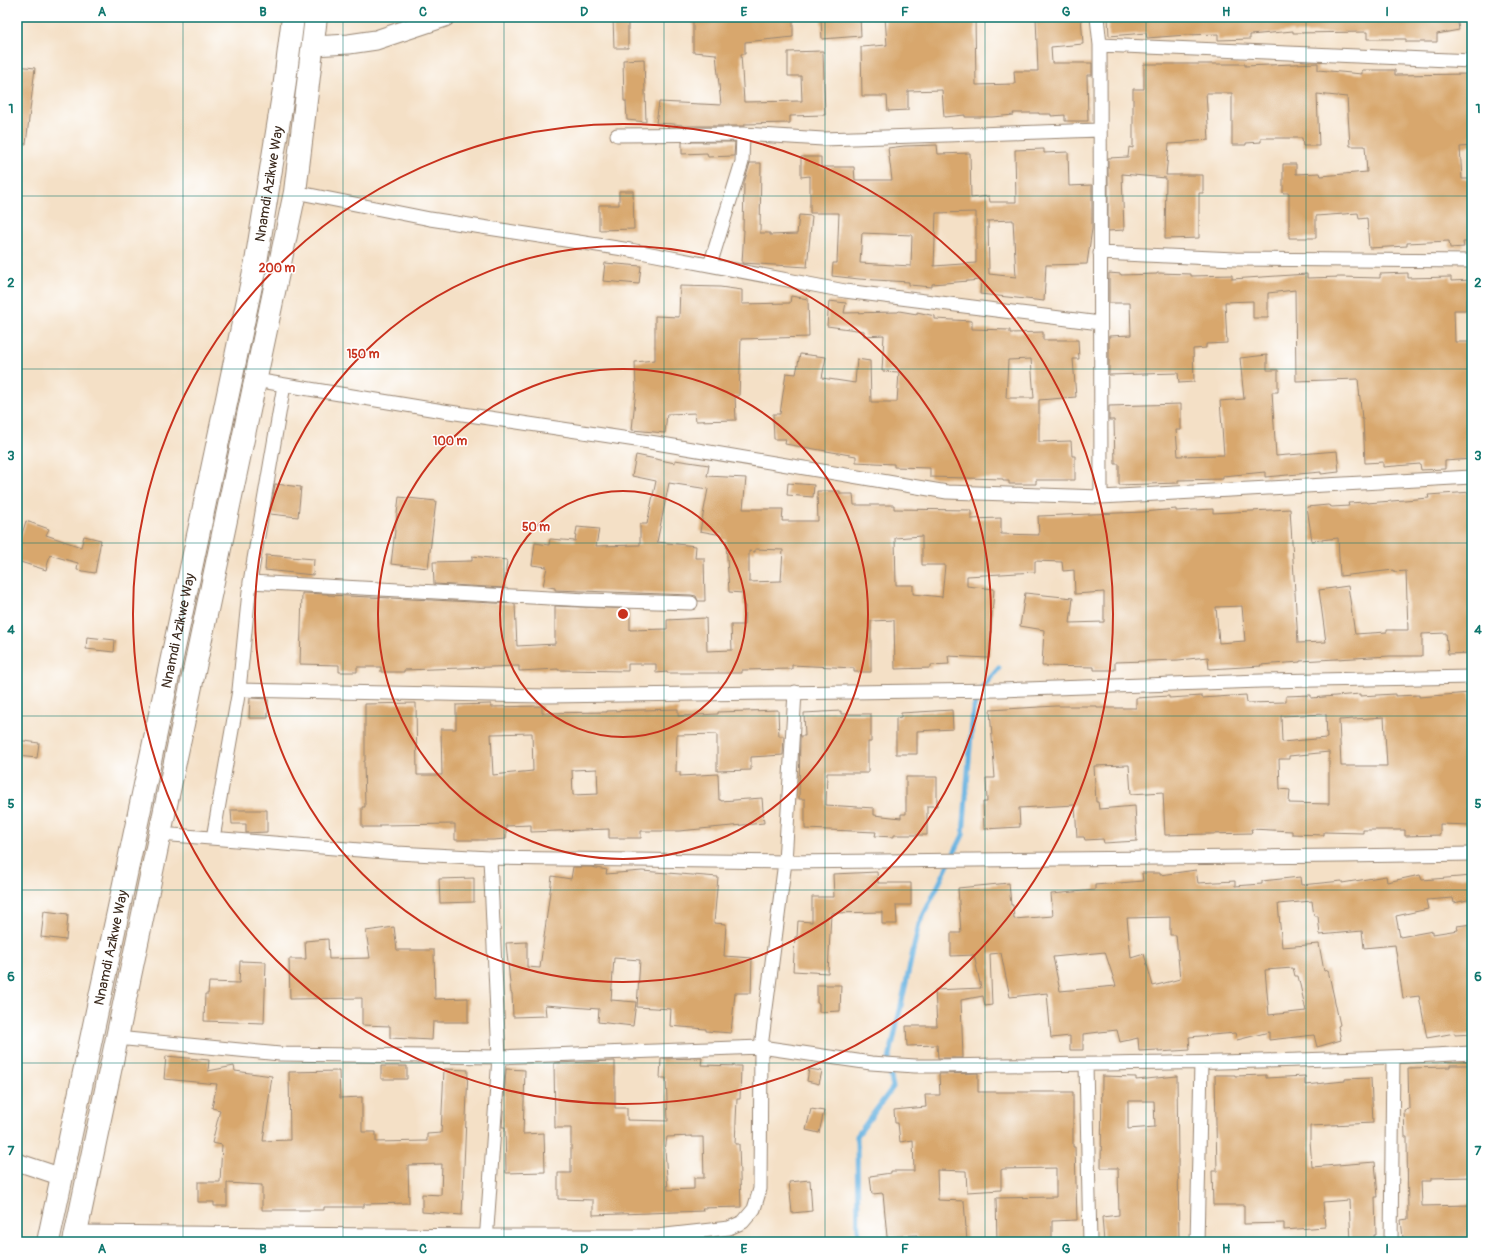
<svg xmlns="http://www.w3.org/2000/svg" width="1489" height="1259" font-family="Pangolin,sans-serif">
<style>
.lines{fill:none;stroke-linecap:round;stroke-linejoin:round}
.stream{stroke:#68b2e0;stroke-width:5}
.building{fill:#d8a76d;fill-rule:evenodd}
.minor-casing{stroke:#988572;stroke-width:15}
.tertiary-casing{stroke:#988572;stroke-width:19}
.secondary-casing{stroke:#988572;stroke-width:21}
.trunk-casing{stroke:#988572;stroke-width:24}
.minor{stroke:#fff;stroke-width:13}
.tertiary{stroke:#fff;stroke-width:17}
.secondary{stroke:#fff;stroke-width:19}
.trunk{stroke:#fff;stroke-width:22}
.grid{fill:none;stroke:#0f766e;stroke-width:1;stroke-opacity:0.55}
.ring{fill:none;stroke:#c8321e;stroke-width:2}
.labels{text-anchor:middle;stroke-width:3;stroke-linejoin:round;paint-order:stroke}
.street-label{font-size:14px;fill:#3b2a1e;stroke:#fff}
.centre{fill:#c8321e;stroke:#fff;stroke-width:2}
.ring-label{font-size:12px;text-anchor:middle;font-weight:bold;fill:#c8321e;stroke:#fff;stroke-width:3;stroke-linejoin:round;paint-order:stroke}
.neatline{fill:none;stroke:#0f766e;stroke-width:1.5}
.grid-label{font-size:13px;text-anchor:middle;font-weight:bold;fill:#0f766e}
</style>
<rect width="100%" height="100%" fill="#fff"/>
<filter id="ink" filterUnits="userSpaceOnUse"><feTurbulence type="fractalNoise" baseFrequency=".025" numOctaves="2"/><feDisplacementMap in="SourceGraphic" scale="8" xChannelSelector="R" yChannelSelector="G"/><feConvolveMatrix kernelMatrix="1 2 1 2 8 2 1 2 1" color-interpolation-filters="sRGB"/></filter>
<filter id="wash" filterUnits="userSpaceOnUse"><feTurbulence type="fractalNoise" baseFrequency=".012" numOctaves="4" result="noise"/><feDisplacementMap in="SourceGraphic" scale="16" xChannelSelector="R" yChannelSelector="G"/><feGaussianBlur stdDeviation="0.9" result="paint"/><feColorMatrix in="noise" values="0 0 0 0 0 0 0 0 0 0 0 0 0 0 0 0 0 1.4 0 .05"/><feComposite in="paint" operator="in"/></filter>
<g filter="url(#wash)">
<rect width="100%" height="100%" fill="#f4e0c6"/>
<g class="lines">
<path class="stream" d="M862,1242l-4,-13 -1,-93 36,-49 -5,-23 31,-140 44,-89 10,-125 7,-20 19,-22"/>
</g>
<g id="blocks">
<path class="building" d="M613,17h15v31h-14z
M693,17h100v20l-48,5v12h-4l3,48 58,-1 -1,-25h-13v-24l35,-1 2,64 -35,1v7l-45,1v2h-63v-1l-9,-1 -17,-1 3,-21 62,3 -5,-51 -23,-2z
M821,17h39l1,19 -39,3z
M885,17h90l1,68 39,-1 -1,-13h24l-2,-54h45l2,27 -32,3 1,16h40v12h-5l1,46h-23v-6l-14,1v-2h-12v-1h-26l1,2 -22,2h-27v-2l-21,2 -2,-27 -34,1v19l-20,1 -1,-15h-25l-1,-49 26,-2z
M1108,17h329v2l20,-2 2,13 -22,4v8h-31v-3h-39v-7l-74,1v-2l-43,4v4l-32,1v-6l-32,1 -39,3 -1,-5 -37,3z
M644,59l2,63 -19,-2 -1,-19h-2l-1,-41z
M1318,63v7l44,4v-4h33v5l77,-1v72l-12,1 2,32h10v63h-9l1,5 -14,1 -1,-7 -42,2v3l-38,2 -2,-30 -8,1 -1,-6 -42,3v22h-27v-45h-6v-29h13v10l24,-1 1,3 46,-4 -2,-26h-15l-3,-49 -30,-3 2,52h-16l-1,-8h-41v4l-15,1v2h-14v-52h-26l3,47 -22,2v1l-18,1 -3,31h37v18h-4v45l-34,1 1,-61 -44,-4 2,56 -16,1v-73l20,-1 1,-10 4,1v-59h11v-25h101v2z
M17,66l18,2 -9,76h-9z
M682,142h53l-1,14 -26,1 -1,-4 -25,1z
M937,145l1,9 32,-1 1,45 18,-2 1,6h26l-1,-52 29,-1v4l24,-1 1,34 23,-1v44l-5,35 -41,1 -2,36 -64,-7 1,-14 -49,4v3l-23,-2v-3l-50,-3 -27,-3 1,-13h4l2,-50h-29v-37l-9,1v-20h20v10h33l1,13h37l-4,-32 16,-2zM976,212v51l-42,3 2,-53zM1013,220l3,57 -27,-3 -1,-53zM862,233l50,2 -1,31 -51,-3z
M750,163h11l-1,70h10v2l27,-1 2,-19 13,1 -5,51 -65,-4 2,-33h-1l1,-47z
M619,191h14l1,38 -35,1v-25h20z
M605,263l36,3 -2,18 -36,-3z
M1109,273l12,1v1l36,-1v-1l34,1v2l41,-1v4l75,-5v4l34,-1 39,1v-4l28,-1v5l43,-1v4l21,-1v20h-6v10h-12l1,32h17v117l-27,2v8l-24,1 -1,-6 -37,3v-5l-18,1 -2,-44h-1l-4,-40 -62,2 -1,-91 -27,3v25h-15v-17l-28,1 2,41 -21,1v4l-13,1 1,33 -15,1 -1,-10 -69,2v-39l22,-1 -1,-32h-21z
M680,286l40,1 22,3v14l48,-1 1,-7 17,3 1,38 -68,2 -2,57h-4l1,24 -40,1 -1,-8 -28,1 -2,19 -33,-3 4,-41 -1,-27 20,-2v-44l24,1z
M829,301l17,2 -2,10 54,-1 1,-1 18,3v-2l18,4v3l37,2v8l38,1v3l33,-1v8h35l1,19h-6l3,38 -37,3v42l32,-1 1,15h3v24h-39v4h-27v-3h-6v-2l-73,-2v-9l-36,-1v-3l-38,-2v-6l-71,-12 1,-5h-12l-1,-25h7l6,-41 10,1 4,-20 26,3 -4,21 33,5 2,-24 13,2 1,41h26l2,-30 -17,-1 2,-36 -20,1v-5l-37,-5zM1031,359l3,39h-28l2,-38z
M1267,355v15h11v22h-6l4,64 61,-5 2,21 -18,2v-2l-56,5v-5l-42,4v3l-45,1v3l-59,2v-21h-4l-1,-44h-5v-14l72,-2v26h-5l2,26 46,-1 -4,-54 24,-2 -4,-41z
M636,455l39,8v-3l34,5 -2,11 39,2 -3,31h40l-1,12h36l-1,-30h23v3h13l1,11h40v4l77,1v9l30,-1v16l38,1 -1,-19h1l105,-4 32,-3v2l37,-2v4l77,-4 8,134 28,-1 -7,-52 29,-4 7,48 32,-2v-2h21l-2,-59 -12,1v-2l-54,6 -2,-38 -26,3 -5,-34 21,-2 4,2 17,-1 -1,-3 18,-1 1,1 62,-5 -1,-3 44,-3v28h-1l1,22v111l-24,1 -2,-21 -24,1v22h-32l-90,5v1l-40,3 1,1 -52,3 -1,-12 -30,3 -63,2v8h-21v-3l-52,-1 2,-36 -24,-4 5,-33 48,5 -3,25 34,-1v-30l-29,2 -1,-24 -11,1 -1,-9 -27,-1v11l-68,4v10l27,3 -5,69 -41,-2 1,8 -18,1v3l-36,1 -1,-49 -23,1v51h-17v-4l-62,-3v4l-50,1v3h-75v-1l-11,1v-9h-28v7l-70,-1v-1l-39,2v-5l-115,4v2h-23v-5h-24v5h-18v-7l-39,-1 2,-71 26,1v1l187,9 2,42 38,-2v-38l75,3v21l37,-1v-9l39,-2 1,33 25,-1 -1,-25h13l1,-19 -2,-1v-12l-14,-1 -3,-52h-4v-5l-22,-4 8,-42 -39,-6 -12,59 39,4 -1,12h9l1,43h-7l-2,-5 -5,-1 -136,-5v-2l-12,-2 4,-19 -15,-2 3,-22 14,2 1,-6 25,2 2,-14 22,2 -3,17 44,-1v-21h7l9,-43 -24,-5zM922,536v29h23l-3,32 -29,-3v-9h-17l-1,-47zM755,549l28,1 -2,31 -32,1v-31l6,1zM1242,606l3,35 -26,2 -3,-36z
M788,483l26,2 -1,12 -26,-2z
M275,484l26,3 -3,30 -28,-3z
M399,497l37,4 -8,67 -37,-4z
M26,521l23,8 -3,6 35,12 3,-11 17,4 -6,33 -18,-3 1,-7 -28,-8 -4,15 -29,-9v-11z
M266,555l48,4 -1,16 -48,-5z
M472,556l35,4 -3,28 -70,-4 -1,-22 39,-1z
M87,637l28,3 -1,12 -28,-3z
M1470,693l2,23v109l-32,-1v11l-35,1v-6h-42v3l-39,-1v3l-32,-1v-3l-41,-2 1,4 -87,2 -2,-43 -32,2 -2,-29 -35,1 2,36h2l1,7 36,-3 2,35 -33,2 -1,-4 -18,1 -1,-3h-7l-2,-32 -56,3 1,19 -36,2 -1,-27h4l-1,-24h9l-5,-68 66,-4h41v2h39v-10l33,-2v2l33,-2v2l44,-3 1,8 39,-1v-6l25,-1v3l49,-4v2l35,-2v2l24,-1v2zM1326,714l1,24 -45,4 -1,-26zM1384,717l3,49h-46l-2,-46zM1329,752v52l-40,-1 1,-13 -10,-1 -1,-30h10v-3z
M250,698l18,1v19h-19z
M416,703l1,72h25l-1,-46h15v-24l35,-1v3l51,-1v7l65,-1v-1l71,-2v7l40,-2v-2l60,-2 1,26h5l-1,19 -32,2v13l-34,1v-37l-40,1 -1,37h4v4l38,-2 1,26h2v1l41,-3 2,25 -85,8h-38v7h-32v-9l-78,3v-7l-25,1v13l-13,1h-38v-16l-75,1v2h-18v-20h3l-1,-46h1v-57zM532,733l1,38 -40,4 -2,-41zM597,769l1,25 -25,1 -1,-25z
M952,710l1,19 -36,2v23h-21v-36l5,-1v-4z
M841,711v3h30v28h-3v31h-41l-1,32 48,3v7l27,3v-4h5v-37h31v29h-10v29h-33v2l-19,-1 1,-4 -71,-3v-30h-6l1,-63h5l-1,-23z
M17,740l22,3 -2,15 -20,-2z
M231,810h36v22l-21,1v-9h-14z
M573,867h18l16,3 -1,4 36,-3 76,6 -4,46 12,1 -2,32 28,2 -1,35h-16l-4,40 -25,-2v-2l-36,-3 1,-17 -34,-2 3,-47 -26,-2 -3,42 25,2 -3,24 -35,-4 1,-13 -54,-4 1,11 -33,1 -1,-24h-1l-5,-50 21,-1v25l13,1 12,-92 19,3z
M1196,870l2,13 37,-2v5l27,-2v-3l38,-4 1,8 41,-4v2l44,-7 1,6 33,-7 2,5 50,-4v23l-18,4 -1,-5 -27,2 2,9 -32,7 4,21 33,-6v3l25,-4 -1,-4 15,-2v110l-17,1v-2l-28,5 -8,-42 -16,2 -8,-53 -31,3 -2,-17 -42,4 -2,-19h-4l-2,-15 -34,3 4,43 37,-3 5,27 4,-1 12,55 -2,1 3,14 -24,7 -3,-12 -45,5v-8l-32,8 -2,-7 -46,4 1,13 -32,2v-2l-19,1 -1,-13 -18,4 -3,-12 -34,4v16h-13v-14l-19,2 -4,-45 -37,4 -9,-44 -11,1 2,51 -7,1 -2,-10 -22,4 2,58h-25l-1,-13 -30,1 -1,-20h31l-2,-36 46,-2 -7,-33 -23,1v-23h10l-3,-45 51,-5 2,22h2l1,14 39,-3 -2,-22 44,-4v-5l48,-4 -1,-8h18v2zM1170,917v18h6l4,44 -27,7 -9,-32 -13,4 -4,-40zM1105,952l11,34 -56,5 -7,-34zM1293,968l2,8h3l8,35 -37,4 -4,-45z
M877,872l1,11h33v22h-15l1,19h-15v-12l-51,1 -3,60 -35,-2 2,-34h2l1,-16 14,1v-25h22l-1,-23z
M474,878v24l-34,1 -1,-24z
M44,911l24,3 -2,26 -25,-3z
M394,927l3,23h37l1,49 33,-1v24h-35l-1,18 -42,-2v-12l-28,-1v-27l-72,1 -1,-40h17l-1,-18 23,-2 1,20 41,-1 -4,-27z
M240,961l26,1 -2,61 -60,-2 1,-27h3l1,-12 30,1z
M817,985h24l-1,26 -21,1v-9h-2z
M166,1056l43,4 -1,11 26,-5 1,5 37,5 -9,65 27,-1 -1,-68 50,-1 1,27 22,-1v35h14v10l51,-1v-7l14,-1 3,-64 24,1 -6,145 -40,-3v-18l19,1 1,-31 -34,1 1,38 -45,1v3h-40v3h-62v-25l-35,-2v23h-13v-4h-16v-20h22l2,-37 -10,-2 8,-33 -8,-2 5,-24 -53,-5z
M702,1058l-1,7 40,1 -1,33h-3l-2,45h4l2,63 -39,1 1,3 -110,4v-15l-35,-1v-26h13v-45h-16l-1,-65 61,-2v47h12v12l41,1 -2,-43h-6l1,-19zM692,1136v1h11l1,41h-10v11l-26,1 -3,-40 2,-13z
M1450,1065h22v112l-41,1v3h-10l1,25 50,-1v37h-65v-4h-4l-2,-18 7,-1 -1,-82h-2l-1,-27 5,-1 -1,-41 42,-1z
M381,1066h26v13h-26z
M506,1069l19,1 -2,64 21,-1 1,39 -39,1 -1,-46h-3z
M809,1069l13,2 -3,13 -12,-3z
M978,1073v19h95v55h2l2,73 -25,1v20l-55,1 -1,-44 60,-1v-29l-53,1 -2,1v20l-34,2 -1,-21 -29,-1 1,30 26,1 3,41h-50v-7l-30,2 -4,-44 -11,1 -2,-18 21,-3v-2h23l-1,-31 -13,2 -2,-19h-3l-1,-13 32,-3 -1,-12h15l-1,-21z
M1215,1075h20v1l31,-1v3l39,-2v9l40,-4v-2l26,-1 2,45 -63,3v14l2,27 63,-5 3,35h-3l1,38h-2v7h-23l-2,-42 -26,2 2,25 -41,3v-7l-40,1v-19h-31l-1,-34h5z
M1102,1076l34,1v3l41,-4 2,166h-75l-2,-25 17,-2 -1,-47h-17zM1128,1101h26l1,26 -27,2z
M811,1109l13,2 -5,22 -13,-3z
M810,1180l2,31 -20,2 -3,-31z"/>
</g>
</g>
<g filter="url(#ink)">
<use href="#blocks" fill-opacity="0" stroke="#988572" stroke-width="1"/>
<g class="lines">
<g class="minor-casing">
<path id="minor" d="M1097,17l3,28 1,452
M1100,45l372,16
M617,135l126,-1
M295,192l135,27 200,31 215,41 255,32
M1100,253l135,6 237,2
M710,265l32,-103 1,-28 80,5 277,-9
M255,380l188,31 213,32 291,49 154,5 371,-20
M250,582l337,18 104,3
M239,690l11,-108 34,-197
M160,834l237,19 93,5 295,4 558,-6 129,-2
M213,838l26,-148 308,6 452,-6 262,-9 211,-4
M117,1038l163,16 219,3 262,-10 110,16 44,3c186,-2 371,-3 557,-13
M1086,1065l4,177
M76,1232l410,4h171l72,-8 14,-6 11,-13 6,-20 1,-142 24,-185 10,-170
M486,1242l13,-185 -9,-199
M1197,1242l4,-179
M1391,1242l2,-185"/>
</g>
<g class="tertiary-casing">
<path id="tertiary" d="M17,1162l45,15"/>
</g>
<g class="secondary-casing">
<path id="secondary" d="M313,46l36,-2 27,-4 69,-23"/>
</g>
<g class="trunk-casing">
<g id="trunk">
<path id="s1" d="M48,1242l208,-980 28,-173 9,-72"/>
<path d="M74,1242l221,-1050 21,-175"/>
</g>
</g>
<use href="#minor" class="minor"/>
<use href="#tertiary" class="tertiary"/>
<use href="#secondary" class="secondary"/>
<use href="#trunk" class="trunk"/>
</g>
</g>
<path class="grid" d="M183,17v1225M343,17v1225M504,17v1225M664,17v1225M825,17v1225M985,17v1225M1146,17v1225M1306,17v1225M17,196h1455M17,369h1455M17,543h1455M17,716h1455M17,890h1455M17,1063h1455"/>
<g class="ring">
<circle cx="623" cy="614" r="123"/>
<circle cx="623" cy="614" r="245"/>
<circle cx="623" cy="614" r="368"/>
<circle cx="623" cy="614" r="490"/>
</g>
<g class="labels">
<g class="street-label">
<text dy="5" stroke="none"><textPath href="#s1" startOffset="1081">Nnamdi Azikwe Way</textPath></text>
<text dy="5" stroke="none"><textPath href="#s1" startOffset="625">Nnamdi Azikwe Way</textPath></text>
<text dy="5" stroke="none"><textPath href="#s1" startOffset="301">Nnamdi Azikwe Way</textPath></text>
</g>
</g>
<circle cx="623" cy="614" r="6" class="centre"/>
<g class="ring-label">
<text x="277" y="272">200 m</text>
<text x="363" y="358">150 m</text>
<text x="450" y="445">100 m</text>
<text x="536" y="531">50 m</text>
</g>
<rect width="1489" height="1259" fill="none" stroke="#fff" stroke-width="44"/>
<rect x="22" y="22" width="1445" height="1215" class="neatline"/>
<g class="grid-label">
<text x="102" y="16">A</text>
<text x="263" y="16">B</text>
<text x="423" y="16">C</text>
<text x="584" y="16">D</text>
<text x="744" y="16">E</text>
<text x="905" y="16">F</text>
<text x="1066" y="16">G</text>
<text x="1226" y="16">H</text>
<text x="1387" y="16">I</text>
<text x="11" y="113">1</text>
<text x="1478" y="113">1</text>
<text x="11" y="287">2</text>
<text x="1478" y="287">2</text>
<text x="11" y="460">3</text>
<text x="1478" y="460">3</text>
<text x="11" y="634">4</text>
<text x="1478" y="634">4</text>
<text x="11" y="808">5</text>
<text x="1478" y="808">5</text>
<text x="11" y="981">6</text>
<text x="1478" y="981">6</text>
<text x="11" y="1155">7</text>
<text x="1478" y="1155">7</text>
<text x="102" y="1253">A</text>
<text x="263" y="1253">B</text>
<text x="423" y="1253">C</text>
<text x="584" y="1253">D</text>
<text x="744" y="1253">E</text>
<text x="905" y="1253">F</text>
<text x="1066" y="1253">G</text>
<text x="1226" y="1253">H</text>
<text x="1387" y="1253">I</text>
</g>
</svg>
